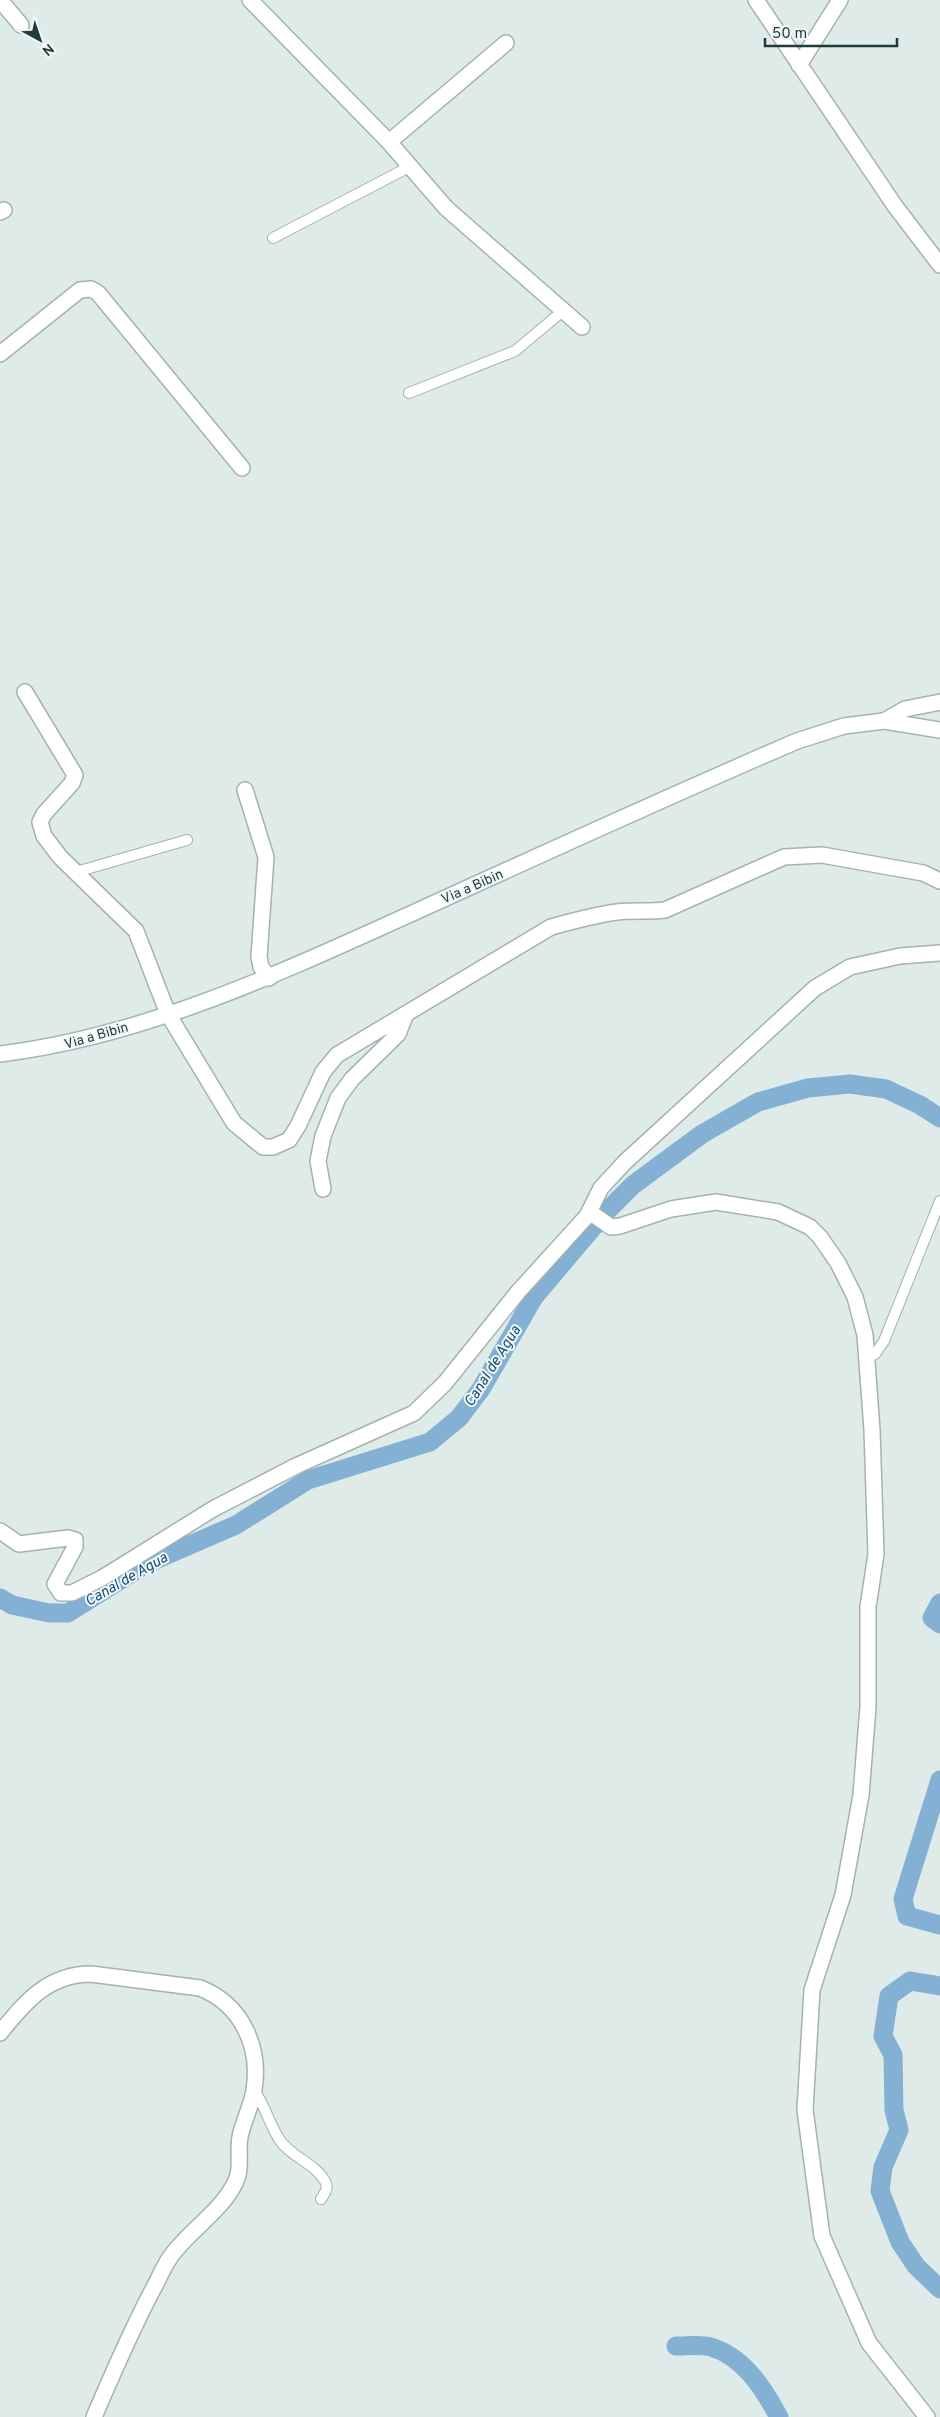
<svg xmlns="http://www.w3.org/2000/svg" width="940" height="2417" font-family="Overpass,sans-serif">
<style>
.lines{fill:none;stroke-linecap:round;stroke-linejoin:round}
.canal{stroke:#84b0d3;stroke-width:19}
.lane-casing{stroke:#a2b3b1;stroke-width:12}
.street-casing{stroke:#a2b3b1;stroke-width:18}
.secondary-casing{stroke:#9db7b5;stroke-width:18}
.lane{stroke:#fff;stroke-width:10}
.street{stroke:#fff;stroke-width:15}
.secondary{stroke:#fff;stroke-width:15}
.labels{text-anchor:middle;stroke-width:4;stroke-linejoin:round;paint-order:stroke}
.street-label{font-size:14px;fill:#1f3b3b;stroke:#eff7f6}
.water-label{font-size:15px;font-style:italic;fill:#184d79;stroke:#eff7f6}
</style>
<rect width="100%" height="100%" fill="#dfebe9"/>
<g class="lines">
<path class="canal" d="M0,1598l12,7 37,8h19l78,-49 90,-39 72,-45 122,-38 29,-24 22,-29 53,-92 71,-84 28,-28 69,-51 56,-32 50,-14 42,-4 36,5 34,16 20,13
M940,1603l-8,15 8,6
M940,1780l-37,119 4,17 33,9
M940,1986l-30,-5 -21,15 -6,40 10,19 1,55 5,20 -16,37 -3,24 20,51 16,24 24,23
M676,2346c11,0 25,-2 35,1 33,10 52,41 68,70"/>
<g class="lane-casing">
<path id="lane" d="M273,238l138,-72
M409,393l106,-42 49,-41
M76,872l111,-32
M867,1357l8,-3 9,-13 56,-140
M254,2090c11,16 15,33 25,49 11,18 35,23 46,42 4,7 0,12 -4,18"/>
</g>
<g class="street-casing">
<path id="street" d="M0,0l21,25
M250,0l139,142 57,66 136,119
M756,0l139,206 45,59
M799,65l41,-65
M389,142l117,-99
M0,212l4,-2
M0,354l80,-64 11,-1 7,4 144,175
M25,692l50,83 -3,8 -28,31 -4,8 4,14 16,21 76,74 32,83 66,109 29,24h10l16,-7 9,-14 25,-54 14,-17 214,-128c22,-6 43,-12 66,-15 16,-2 32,0 48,-2l119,-53 38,-2 101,18 17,8
M884,721l21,-12 35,-7
M245,790l21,67 -7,100 2,10 8,11
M323,1189l-5,-28 5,-25 15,-38 14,-19 46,-45 8,-20
M587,1216l7,-1 17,12 9,-1 51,-17 45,-7 62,10 32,15 10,10 18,26 17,34 10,38 7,95 4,124 -8,53v100l-7,88 -18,100 -31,95 -7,120 17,126 47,107 58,74
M0,1531l19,13 49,-6 7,2v7l-20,37 6,9h11l30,-15 111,-69 83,-43 118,-53 31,-30 73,-91 69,-76 14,-28 24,-26 190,-174 35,-21 50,-11 40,-3
M0,2033c25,-31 48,-59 91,-59l109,14c41,16 61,58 54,102 -2,15 -11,31 -14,47 -3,17 3,32 -6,48 -15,28 -45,46 -63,71 -8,11 -13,25 -20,37 -21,40 -39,82 -57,124"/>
</g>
<g class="secondary-casing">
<path id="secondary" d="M0,1054c146,-18 282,-82 415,-142 127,-58 254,-116 382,-171l47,-15 40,-5 56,9"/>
</g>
<use href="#lane" class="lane"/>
<use href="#street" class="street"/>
<use href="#secondary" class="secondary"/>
</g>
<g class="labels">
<g class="street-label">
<text transform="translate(472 886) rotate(-24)" y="5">Via a Bibin</text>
<text transform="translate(96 1035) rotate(-16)" y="5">Via a Bibin</text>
</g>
<g class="water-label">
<text transform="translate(492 1366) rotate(-58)" y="5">Canal de Agua</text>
<text transform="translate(126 1579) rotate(-30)" y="5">Canal de Agua</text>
</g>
</g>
<g transform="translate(40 40) rotate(140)" stroke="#eff7f6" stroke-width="4" paint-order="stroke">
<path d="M0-4L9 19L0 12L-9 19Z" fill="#1f3b3b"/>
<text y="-8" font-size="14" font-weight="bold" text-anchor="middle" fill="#1f3b3b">N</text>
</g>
<path d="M765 38v8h132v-8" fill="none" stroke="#1f3b3b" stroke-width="2.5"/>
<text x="772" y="38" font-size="15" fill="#1f3b3b" stroke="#eff7f6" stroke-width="4" paint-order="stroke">50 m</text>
</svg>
